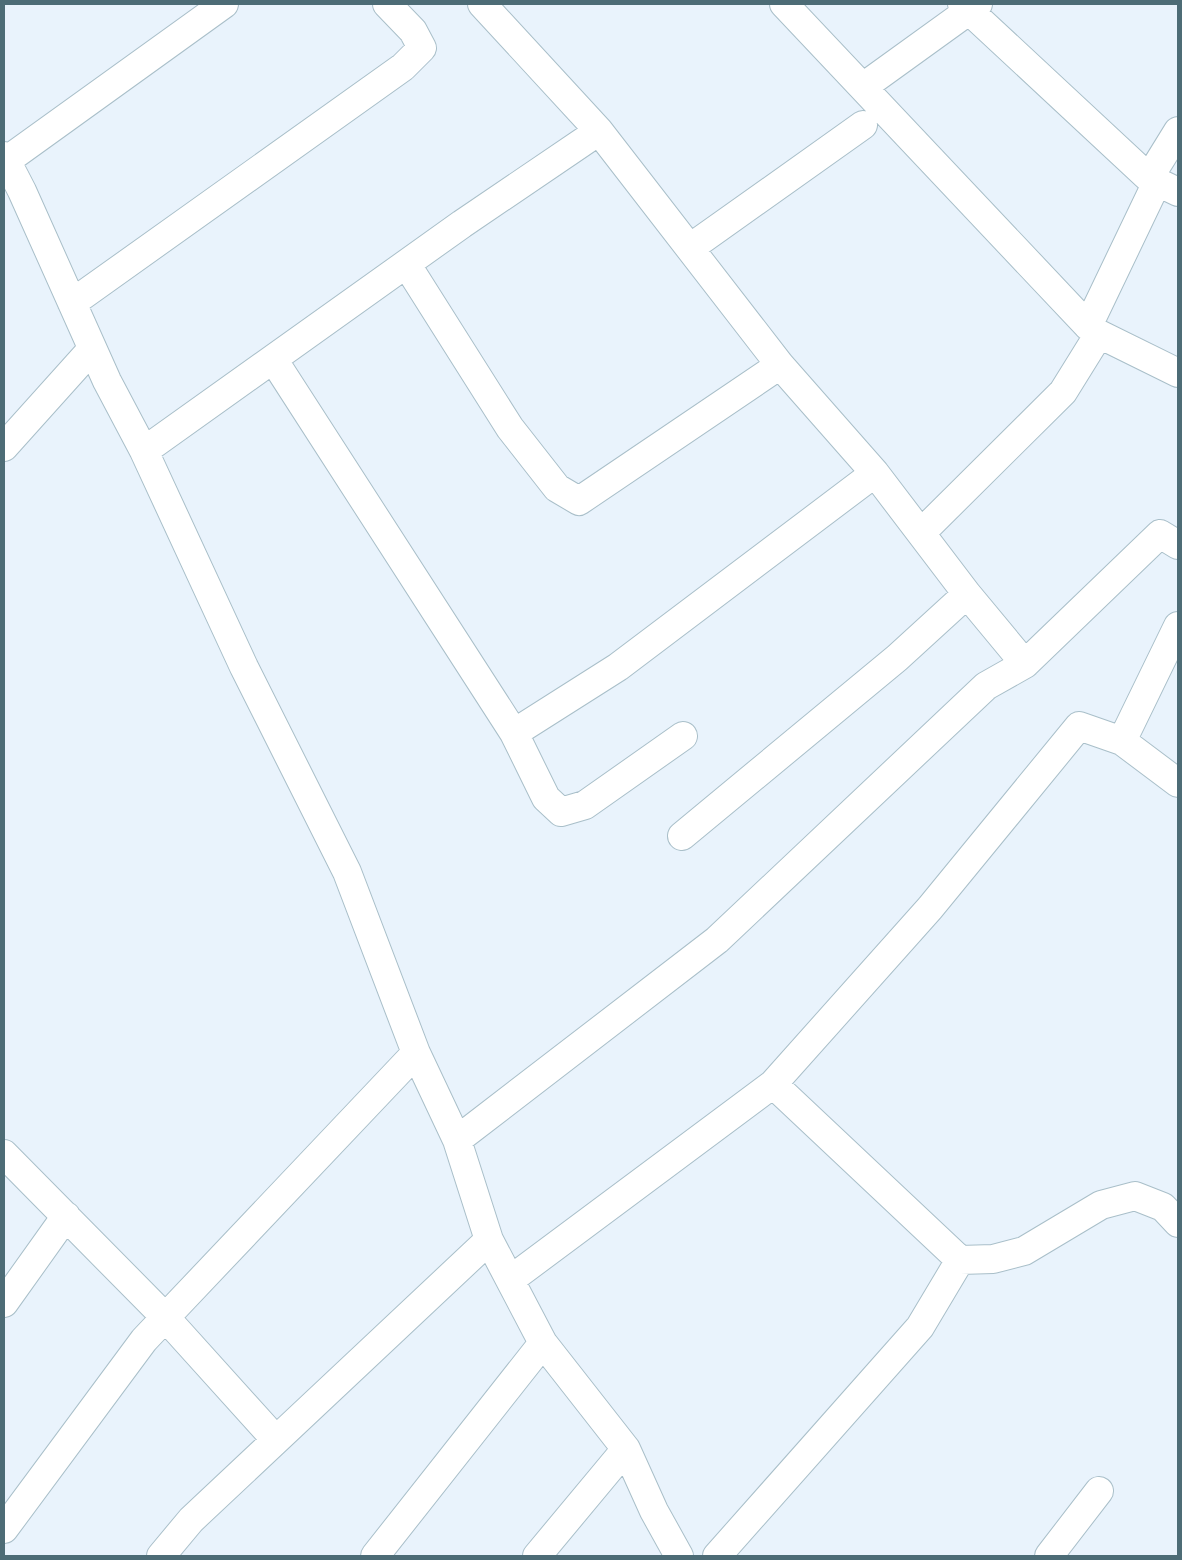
<svg xmlns="http://www.w3.org/2000/svg" width="1182" height="1560" font-family="Signika,sans-serif">
<style>
.lines{fill:none;stroke-linecap:round;stroke-linejoin:round}
.street-casing{stroke:#a9bfc9;stroke-width:30}
.street{stroke:#fff;stroke-width:28}
</style>
<rect width="100%" height="100%" fill="#e9f3fc"/>
<g class="lines">
<g class="street-casing">
<path id="street" d="M482,4l117,127 181,234 95,108 92,121 58,70
M784,4l304,322 11,8 79,39
M962,4l187,174 29,14
M863,87l115,-83
M4,156l18,35 85,190 37,70 100,216 103,205 69,181 41,87 32,100 54,103 83,106 28,62 25,45
M6,161l218,-157
M1149,178l29,-47
M690,248l173,-123
M407,265l103,163 47,60 22,13 201,-136
M72,303l331,-236 19,-19 -9,-17 -26,-27
M1088,326l69,-144
M273,359l241,374 104,-66 257,-194
M4,447l88,-98
M144,451l318,-227 137,-93
M921,533l142,-141 36,-58
M514,733l32,65 15,14 24,-7 98,-69
M1122,741l56,-115
M682,836l215,-178 70,-64
M457,1140l260,-200 269,-254 39,-22 135,-130 18,11
M4,1154l161,163 111,123
M960,1260l33,-1 31,-8 77,-46 34,-9 28,11 15,16
M510,1280l263,-196 157,-176 149,-182 43,15 56,42
M4,1303l62,-87
M4,1529l140,-189 272,-287
M161,1556l30,-36 298,-280
M375,1556l168,-213
M537,1556l89,-107
M717,1556l203,-229 40,-67 -187,-176
M1049,1556l50,-65"/>
</g>
<use href="#street" class="street"/>
</g>
<rect width="1182" height="1560" fill="none" stroke="#4d6c76" stroke-width="10"/>
</svg>
